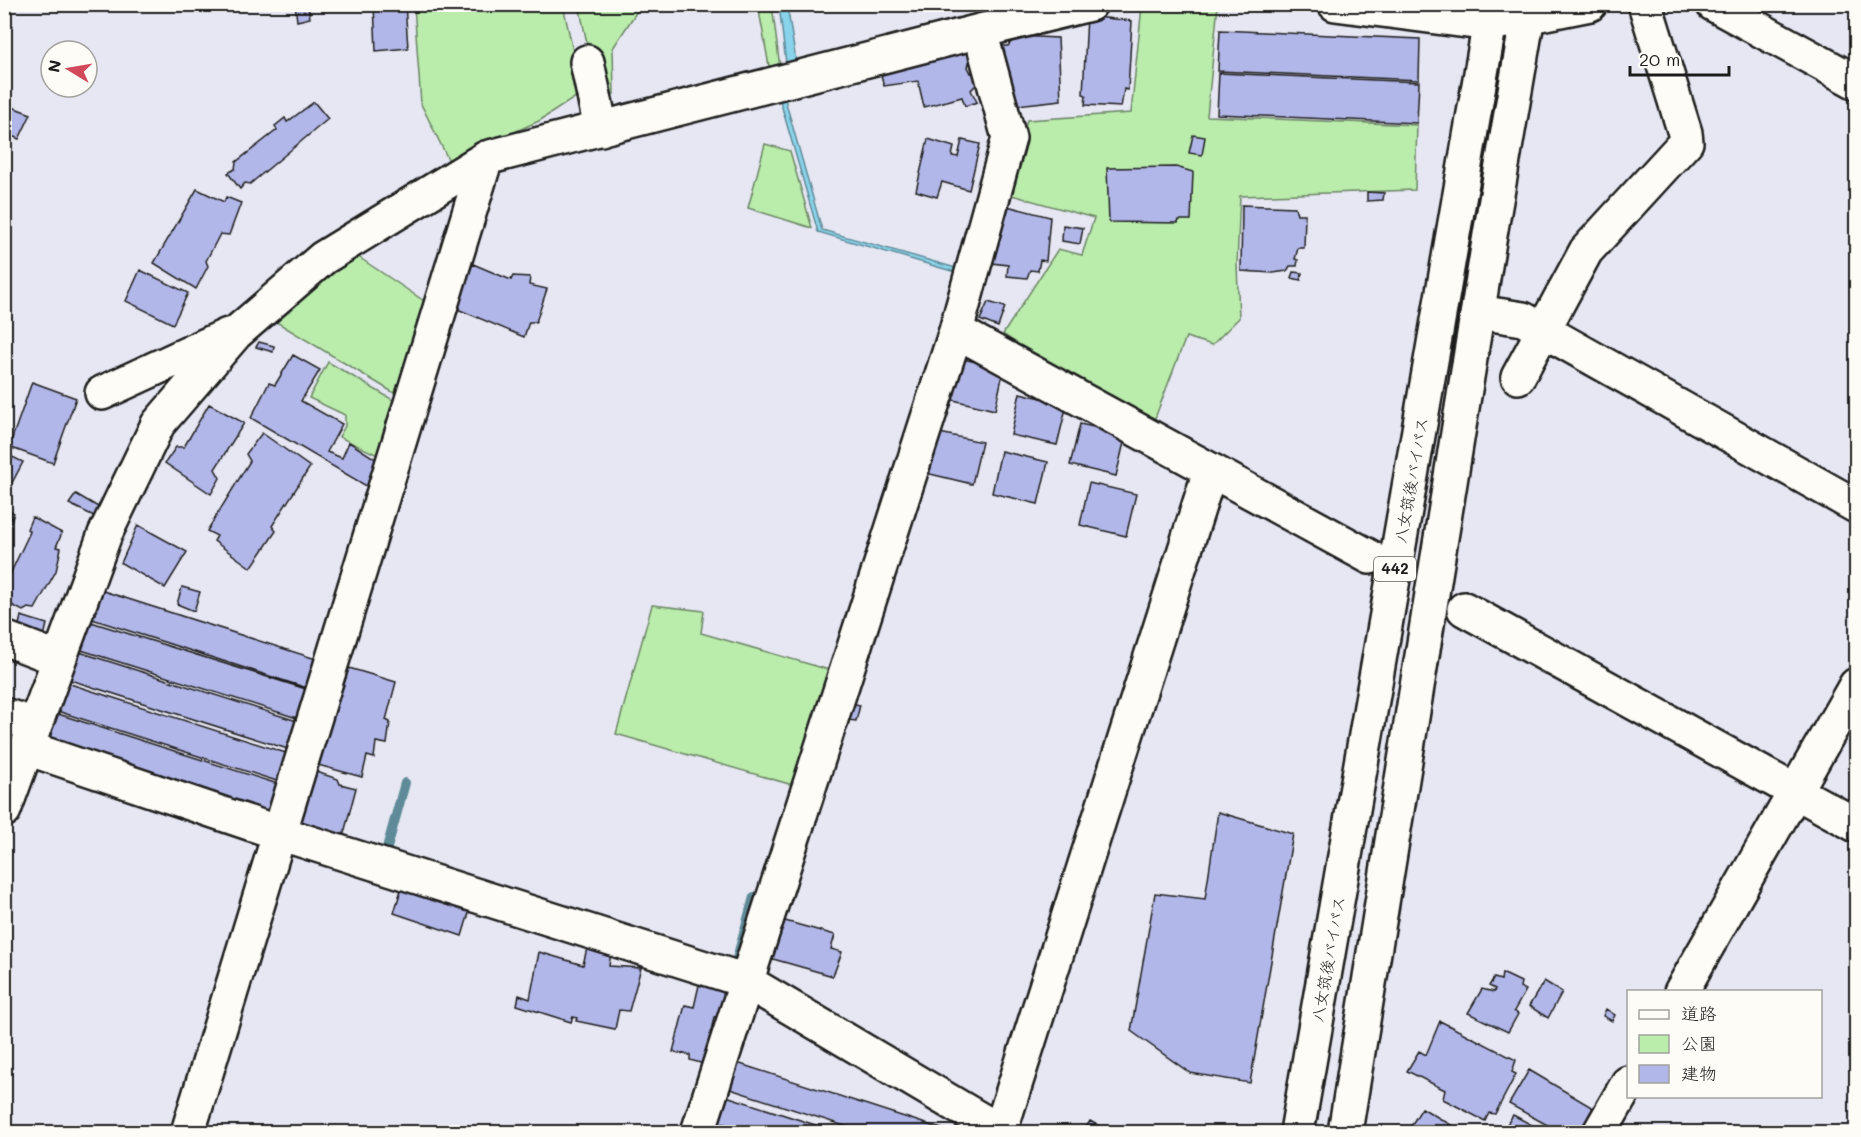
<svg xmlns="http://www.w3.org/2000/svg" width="1861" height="1137" font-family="Mali,'Klee One',sans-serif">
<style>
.green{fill:#baecac;stroke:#6b8464;stroke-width:1.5}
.water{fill:#8ad4eb;stroke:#5e8a98;stroke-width:1.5}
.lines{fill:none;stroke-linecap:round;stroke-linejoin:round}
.stream{stroke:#5e8a98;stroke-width:10}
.building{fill:#b2b7e9;stroke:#1c1c1c;stroke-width:1.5}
.minor-casing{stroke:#1c1c1c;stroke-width:38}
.highway-casing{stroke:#1c1c1c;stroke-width:38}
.minor{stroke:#fdfcf7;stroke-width:33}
.highway{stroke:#fdfcf7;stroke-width:33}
.labels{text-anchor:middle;stroke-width:4.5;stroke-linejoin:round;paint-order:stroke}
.shield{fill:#fdfcf7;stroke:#605f5e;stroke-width:1.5}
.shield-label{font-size:15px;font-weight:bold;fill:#1c1c1c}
.street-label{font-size:16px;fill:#1c1c1c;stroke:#fdfcf7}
</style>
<rect width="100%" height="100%" fill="#e6e7f3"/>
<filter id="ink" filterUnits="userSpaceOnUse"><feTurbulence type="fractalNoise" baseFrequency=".0167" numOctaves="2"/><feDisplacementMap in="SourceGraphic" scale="12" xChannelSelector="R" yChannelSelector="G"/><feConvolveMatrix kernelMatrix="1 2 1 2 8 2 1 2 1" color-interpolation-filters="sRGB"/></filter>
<g filter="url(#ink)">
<path class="green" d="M414,5h149l19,88 -43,28 -90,40 -28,-57z
M579,5h62l-28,43 1,46 -16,2z
M758,5h14l8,63 -11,-2z
M1218,5l-11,111 210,9 -2,65 -175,6 -3,68 2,54 -27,27 -26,-8 -34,89 -62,-33 -87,-59 55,-85 24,6 12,-37 -86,-24 19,-74 104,-7 11,-107z
M765,144l25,7 22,77 -64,-20z
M354,254l79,53 -29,92 -131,-79z
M328,362l72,42 -16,54 -45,-21 6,-11v-11l-36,-17z
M652,605l52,6 -3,22 132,38 -37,115 -180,-52z"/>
<path class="water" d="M779,5h8l9,56 -10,2z
M784,96l38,134 134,38 -1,4 -137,-40 -39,-135z"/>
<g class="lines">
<path class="stream" d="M394,857l-9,-2 20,-72
M736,962l18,-65"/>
</g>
<path class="building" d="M295,4h13l2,14 -13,3z
M374,4h31l3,44 -32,3z
M1087,16l45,5 -4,69 -4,-1 -3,18 -36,-2 1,-10 -3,-1z
M1220,30l200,9 -1,41 -201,-9z
M1016,36l42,2 3,62 -44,5 -3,-16 -4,-1 -11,-42h9z
M965,49l7,2 -4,16 3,6 5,-2 3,11 -8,8 6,12 -12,4 -3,-9 -38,10 -6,-26 -34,5 -5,-18z
M1219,73l200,9 -2,41 -200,-9z
M314,102l14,17 -78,65 -5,-1 -5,6 -12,-16 7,-4 1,-7 41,-32 -2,-4 10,-8 2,4z
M4,104l27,10 -12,25 -15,-6z
M1193,135l12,2 -3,18 -13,-2z
M928,139l26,8 -2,9 6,1 4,-17 18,4 -11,46 -27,-8 -5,15 -21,-6z
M1176,167l17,5 -2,48h-12l-1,3 -69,-1 -2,-54z
M197,189l27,13 2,-5 15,6 -12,32 -9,-1 -14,27 2,5 -12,23 -42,-26z
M1367,192l17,1 -1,7 -16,1z
M1242,205l53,2 2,7h8l-1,34h-6l-3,11 3,1 -1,6h-7l-3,5 -14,2 -32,-2z
M1007,206l43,11 -4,44 -6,-1 -2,11 -8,-1 -3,8 -20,-2 1,-11 -16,-2z
M1063,225l20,3 -3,16 -18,-3z
M473,264l38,16 2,-4 17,1 -1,8 18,4 -11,33h-7l-5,15 -69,-29z
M140,270l48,23 -15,31 -47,-23z
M1293,272l9,1 -1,7 -10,-2z
M988,302l17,5 -7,20 -18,-7z
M259,342l15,4 -1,6 -17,-5z
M293,355l27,15 -19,31 41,23 -15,28 15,6 7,-16 33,21 -14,24 -117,-69 18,-35 6,2z
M958,358l46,10 -9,42 -46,-11z
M32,382l44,16 -23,65 -44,-16z
M1020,393l47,11 -10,41 -46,-10z
M209,404l35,19 -29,46 5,9 -9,16 -46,-31 11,-16h8z
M1080,424l46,10 -10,42 -46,-11z
M935,432l47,10 -10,42 -46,-11z
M262,433l48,34 -38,59 4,5 -25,37 -37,-27 3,-5 -10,-5 43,-70 -4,-7z
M1001,451l47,11 -10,42 -46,-11z
M4,453l19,9 -18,34h-1z
M1089,483l47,11 -10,42 -46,-11z
M76,494l24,14 -4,9 -27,-13z
M4,508l10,5 -7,20 -3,-1z
M32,517l30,16 -6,14 5,1 -5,23 -21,38 -7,-1 -5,3 -19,-10v-14l26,-55 -3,-3z
M138,525l49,27 -22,36 -44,-25z
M182,587l18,5 -6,19 -17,-7z
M100,590l219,70 -9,29 -218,-70z
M21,616l26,8 -3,13 -25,-12z
M91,622l218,68 -9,29 -222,-70z
M76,651l224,71 -9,28 -227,-72z
M349,668l47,14 -10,38 4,2 -3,22 -11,-2 -2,16 -7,-2 -5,21 -44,-12 17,-65 4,-1z
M64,682l225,72 -9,28 -226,-72z
M846,702l14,3 -4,16 -15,-2z
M55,713l226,72 -9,28 -226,-72z
M313,771l25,8 2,5 16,4 -13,49 -50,-13z
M1218,812l75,22 -43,249 -60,-10 -59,-42 24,-138 50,6z
M404,880l68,23 -10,33 -68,-23z
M778,919l57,16 -4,14 11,3 -9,24 -67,-19z
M587,948l24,4 -2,14 32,2 -12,43 -10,-1 -4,19 -39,-8 1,-3 -4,-1 -2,5 -54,-17 2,-10 11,4 9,-47 44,13z
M1502,973l19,9 -1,5 6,3 -12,21 4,3 -10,18 -40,-19 14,-24 12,3 1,-3 -6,-3 5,-8 7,2z
M1544,981l18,11 -14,26 -19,-12z
M699,985l29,5 -6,26 -8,1 -10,47 -14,-4v-5l-17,-3 12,-47 9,2z
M1606,1009l9,6 -3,6 -9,-5z
M1440,1021l76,39 -4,12 4,2 -21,40 -6,-1 -4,8 -42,-22 2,-9 -38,-19 12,-20 7,4z
M734,1062l217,70h-88l-136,-44z
M1529,1070l64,38 -13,24h-20l-51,-28z
M723,1095l114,37h-87l-35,-11z
M1422,1108l41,24h-56z
M1513,1115l32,17h-43z
M1090,1121l20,11h-27z"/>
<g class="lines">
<g class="minor-casing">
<path id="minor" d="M1335,4l155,20 100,-20
M1713,4l143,78
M587,62l14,67
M1478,312l45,7 333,187
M956,331l414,226
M1518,377l68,-126 100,-109 -1,-9 -40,-129
M102,393l126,-58
M1464,609l392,216
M4,638l55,21
M4,715l31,10
M27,748l252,85 467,148 255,151
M4,810l101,-276 53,-110 78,-91 87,-75 163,-100 494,-127 110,-27
M1681,992l175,-307
M188,1132l298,-974
M698,1132l258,-801 53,-193 -29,-107
M1000,1132l210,-661
M1600,1132l28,-49"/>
</g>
<g class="highway-casing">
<path id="highway" d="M1297,1132l196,-1128
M1345,1132l145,-897 40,-231"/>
</g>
<use href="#minor" class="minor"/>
<use href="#highway" class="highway"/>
</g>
</g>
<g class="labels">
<rect class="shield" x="1374" y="557" width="42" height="24" rx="4.5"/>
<g class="shield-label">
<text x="1395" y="574">442</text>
</g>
<g class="street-label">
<text transform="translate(1411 480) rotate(-80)" y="6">八女筑後バイパス</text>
<text transform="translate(1328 959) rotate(-80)" y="6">八女筑後バイパス</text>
</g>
</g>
<rect width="1861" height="1137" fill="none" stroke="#fdfcf7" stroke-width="24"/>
<rect x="12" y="12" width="1837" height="1113" fill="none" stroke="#1c1c1c" stroke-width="2" filter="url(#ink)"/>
<rect x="1627" y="990" width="195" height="108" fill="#fdfcf7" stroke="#a3a29f" stroke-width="1.5"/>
<rect x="1639" y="1010" width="30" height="9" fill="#fdfcf7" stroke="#a3a29f" stroke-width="1.5"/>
<text x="1681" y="1020" font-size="18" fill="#1c1c1c">道路</text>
<rect x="1639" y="1035" width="30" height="18" fill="#baecac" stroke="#a3a29f" stroke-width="1.5"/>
<text x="1681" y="1050" font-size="18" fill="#1c1c1c">公園</text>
<rect x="1639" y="1065" width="30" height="18" fill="#b2b7e9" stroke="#a3a29f" stroke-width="1.5"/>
<text x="1681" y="1080" font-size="18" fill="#1c1c1c">建物</text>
<g transform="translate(69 69) rotate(281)"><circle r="28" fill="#fdfcf7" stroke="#a3a29f" stroke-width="1.5"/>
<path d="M0-4.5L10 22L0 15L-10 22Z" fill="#d1495b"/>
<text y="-9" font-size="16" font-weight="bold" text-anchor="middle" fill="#1c1c1c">N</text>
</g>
<path d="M1630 66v9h99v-9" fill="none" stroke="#1c1c1c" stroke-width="3"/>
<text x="1639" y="66" font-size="18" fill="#1c1c1c" stroke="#fdfcf7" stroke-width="4.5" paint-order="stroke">20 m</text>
</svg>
